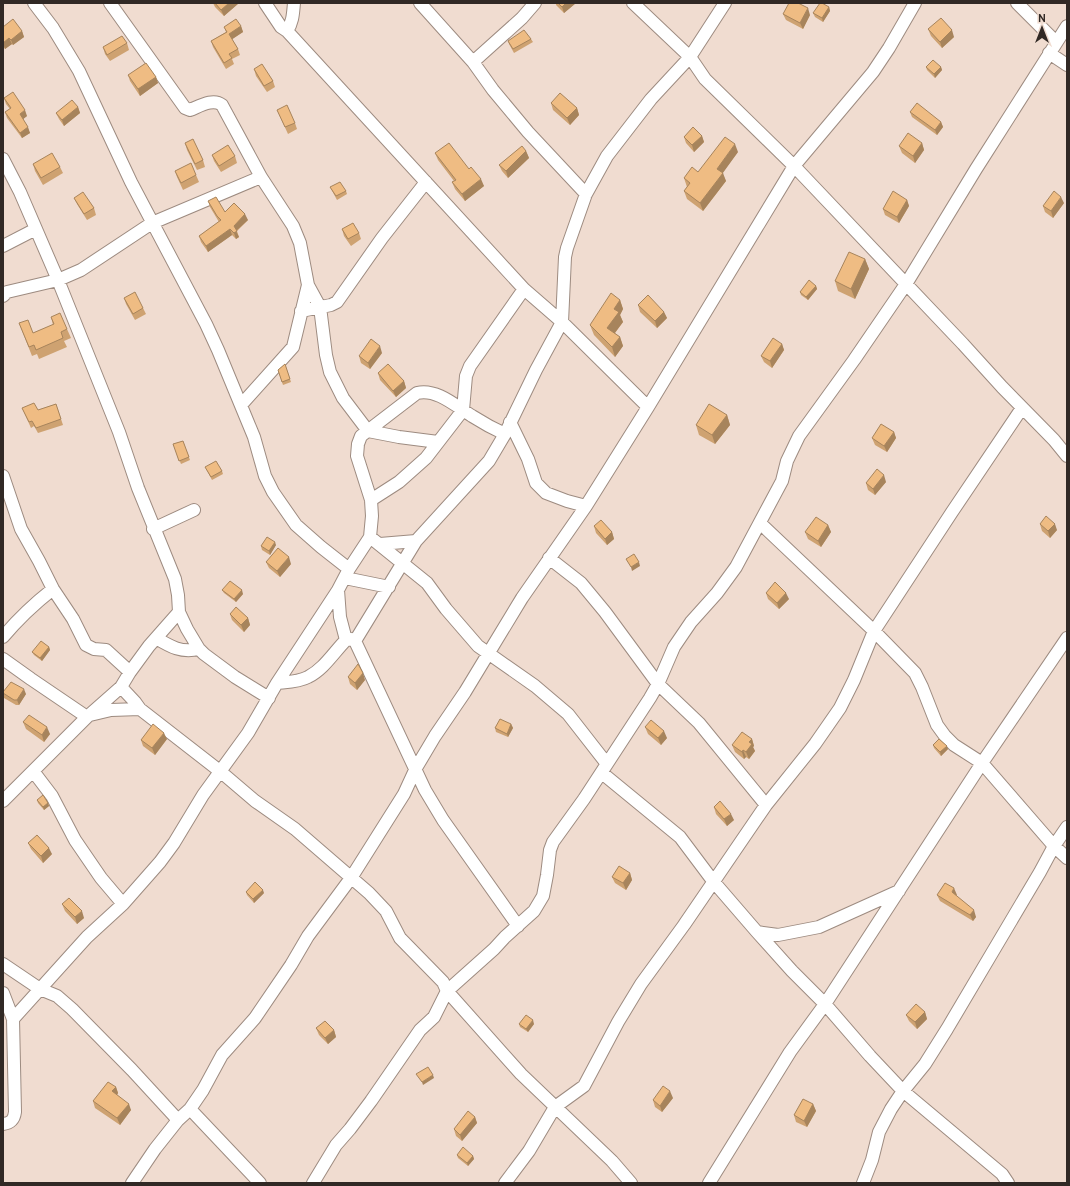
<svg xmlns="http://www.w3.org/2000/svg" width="1070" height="1186" font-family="Overpass,sans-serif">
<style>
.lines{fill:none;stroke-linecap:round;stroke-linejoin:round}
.minor-casing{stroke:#9d8b80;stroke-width:14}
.minor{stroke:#fff;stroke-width:12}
.wall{fill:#cea271}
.shaded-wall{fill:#a7845c}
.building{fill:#efbc83;stroke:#a7845c}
</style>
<rect width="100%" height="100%" fill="#f0dcd0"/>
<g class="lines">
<g class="minor-casing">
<path id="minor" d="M34,3l19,25 26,43 52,111 75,142 12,26 36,87 11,39 8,16 23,33 25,22 28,22
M110,3l75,105 5,2c10,-4 23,-12 32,-5l39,72 32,49 7,17 8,42 12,22 6,48 4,17 13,26 25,33 31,6 39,5
M265,3l16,24 6,4 237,258 38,33 86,85
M420,3l53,59 20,28 35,42 58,62
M633,3l57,54 15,22 89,87 169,178 39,43 52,53 13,16
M1017,3l39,39
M287,31c6,-9 6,-18 7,-28
M1049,53l18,12
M473,62l49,-44 13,-15
M3,159l17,33 38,88 61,152 19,56 37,91 3,16 1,17 8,17 12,20 5,5 31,23 34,21
M3,246l33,-17
M3,296l4,-4 51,-12 23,-10 71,-47 109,-46
M301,311l30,-6 6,-3 45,-64 44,-56
M241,405l52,-58 15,-62
M510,422l18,37 8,24 10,10 21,8 19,5
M3,476l18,53 18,32 14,28 20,30 13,26 8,4 12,1 24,22
M371,500l28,-18 27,-24 37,-48 3,-34 4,-10 54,-77
M760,523l114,108 41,42 7,14 15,38 8,11 9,9 28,18 72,83 13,12
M153,529l41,-19
M370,537l57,46 19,26 32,37 57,40 33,28 39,50
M380,544l36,-3
M549,558l32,25 24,29 53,72 41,39 67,82
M345,578l44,9
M338,590l2,27 6,23
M3,637c15,-18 31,-33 50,-48
M156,638c15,9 25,15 43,11
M355,641l61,-100 73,-80 16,-27 31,-64 26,-48 3,-65 2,-9 19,-54 21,-38 44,-57 39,-42 35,-54
M3,659l28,20 56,38
M277,683c10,-1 22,-1 31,-6 16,-8 26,-25 38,-37l5,-1 4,2 70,149 18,30 75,106
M121,687l14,15 5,7 81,63 34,29 40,28 74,64 17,18 14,27 43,44 4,9 74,83 91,87 19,22
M90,715l21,-5 29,-1
M33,771l19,25 23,44 26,38 22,26
M602,773l78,64 33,44 44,51 35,39 33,33 45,52 33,35 99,83 6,9
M3,801l84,-84 34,-30 9,-15 19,-26 30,-34
M757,932l21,3 41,-8 80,-36
M3,964l37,25 17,7 15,13 60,61 46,50
M3,993l10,26 2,93c-1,8 -4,11 -12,12
M13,1019l74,-82 36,-33 37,-42 14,-19 29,-48 45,-62 29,-50 61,-93 11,-21 21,-32 2,-21 -1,-16 -14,-44 1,-12 3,-8 56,-43c20,-5 40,14 55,23 11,7 22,13 33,18
M190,1109l70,74
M132,1183l23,-34 23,-29 12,-11 13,-19 19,-35 33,-37 36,-53 17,-29 43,-58 53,-84 12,-26 19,-32 30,-44 57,-94 64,-92 62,-99 146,-241 79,-94 16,-24 26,-45
M313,1183l23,-38 14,-16 21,-28 49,-71 14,-13 13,-26 47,-42 11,-12 29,-26 9,-15 4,-21 3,-25 3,-8 31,-43 66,-101 8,-14 16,-37 17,-25 26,-29 19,-26 46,-86 5,-20 12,-25 55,-76 52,-76 70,-115 91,-143
M505,1183l24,-32 26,-44 29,-21 34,-64 23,-38 43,-59 82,-120 49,-61 25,-36 14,-28 20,-49 78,-119 70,-104
M709,1183l81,-131 35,-48 157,-241 85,-125
M863,1183l9,-23 7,-28 12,-23 12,-18 22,-27 22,-35 93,-157 14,-26 13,-19"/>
</g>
<use href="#minor" class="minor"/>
</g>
<path class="wall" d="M213,3h26l-15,13 -9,-9z
M556,3h20l-12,10 -8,-8z
M829,7l1,4 -7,11 -8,-5 -2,-4z
M783,14l27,1 -7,14 -17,-9z
M241,26l2,6 -11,7 6,10 2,6 -8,4 2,5 -8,5 -13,-22 -2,-6 15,-9 -2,-5z
M3,27l19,4 2,6 -11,8 -1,-1 -7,5 -2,-3z
M928,29l26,8 -12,11 -11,-12z
M531,39l2,3 -19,11 -5,-9 -1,-3z
M127,43l2,7 -19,11 -5,-7 -2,-7z
M926,67h15l1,3 -7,8 -8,-8z
M254,69l19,12 2,6 -8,5 -11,-16z
M128,75l28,2 2,6 -18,13 -10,-15z
M4,98l23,18 -4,3 7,14 -8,5 -15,-20 -2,-6 5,-3 -4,-5z
M551,103l26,5 2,7 -9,10 -17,-15z
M78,107l2,6 -16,13 -5,-7 -3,-6z
M277,110l18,13 2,6 -9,5z
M910,112l31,10 2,5 -6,8 -25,-18z
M702,136l2,6 -10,10 -8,-9 -2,-6z
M185,143l18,17 2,7 -8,3 -10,-20z
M922,143l2,7 -9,13 -13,-10 -3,-7z
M526,151l3,7 -21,20 -6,-7 -3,-6z
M738,152l-16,21 4,8 -23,30 -16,-12 -3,-8 3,-4 -3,-9 14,-6z
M435,153l34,16 15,17 -19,15 -10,-12 -3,-7 2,-1 -16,-21z
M212,155l23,1 2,7 -16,9 -7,-11z
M33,164l27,3 3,6 -20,12 -8,-14z
M175,171l21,4 3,7 -16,8 -6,-13z
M330,187l16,4 1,3 -10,6z
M74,198l20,10 2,7 -9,5 -10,-16z
M907,200l2,6 -10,17 -14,-8 -2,-6z
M208,201l17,11 23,8 -11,11 2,6 -3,2 -4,-4 -24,17 -7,-10 -2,-6 20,-14 -9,-15z
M1064,203l-11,15 -8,-6 -2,-6z
M342,229l17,4 2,6 -10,7 -7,-10z
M865,259l4,10 -14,30 -17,-8 -3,-10z
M816,286l1,3 -9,11 -7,-5 -1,-3z
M124,298l19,10 3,6 -11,6 -9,-16z
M620,300l3,9 -3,6 3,7 -8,11 5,4 3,9 -8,11 -21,-22 -4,-10z
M638,305l26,7 3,6 -10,10 -17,-16z
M51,317l16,12 4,9 -7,3 3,6 -28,12 -2,-5 -5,2 -13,-33 14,10 20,-8z
M782,344l2,6 -12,18 -8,-6 -3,-6z
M382,353l-12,16 -9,-6 -2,-7z
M285,364l6,18 -8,3 -5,-15z
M378,373l26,8 2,7 -10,9 -16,-17z
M56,404l7,21 -25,8 -4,-7 -3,2 -9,-20 16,2z
M727,415l3,10 -15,19 -16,-9 -3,-10z
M894,432l2,6 -9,14 -12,-7 -3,-7z
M183,441l7,19 -9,4 -8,-20z
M205,467l17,4 1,3 -11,6z
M886,482l-11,13 -7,-5 -2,-7z
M1040,524l17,6 -7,8 -8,-7z
M828,525l3,7 -10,15 -13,-8 -3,-7z
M594,526l18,6 2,7 -7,6 -11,-12z
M276,545l-6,10 -8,-5 -1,-4z
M266,562l25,2 -11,13 -11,-9z
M222,590l21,4 -7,8 -12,-9z
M766,593l23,6 -10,10 -11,-10z
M230,614l18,4 2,7 -6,7 -12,-12z
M49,647l1,3 -8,11 -8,-6 -2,-3z
M348,677l17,3 -8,10 -7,-6z
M3,692l23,2 -7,11h-3l-12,-7 -1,-4z
M23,722l27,12 -6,8 -18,-13z
M511,724l2,4 -5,9 -12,-5 -1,-4z
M645,727l22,11 -6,7 -13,-11z
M167,739l-12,16 -12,-9 -2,-6z
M752,739l2,7 -1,1 2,4 -6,8 -3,-2 -2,2 -9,-7 -3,-7z
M933,745l15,4 -7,7 -7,-8z
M37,800l11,3 1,3 -5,4 -6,-7z
M714,807l20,13 -7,6 -11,-12z
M28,843l24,11 -9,9 -12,-14z
M630,873l2,7 -6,10 -11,-7 -3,-6z
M246,892l18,1 -10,10 -7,-8z
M937,895h20l-1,1 20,21 -3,4 -33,-20z
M62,904l22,14 -7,6 -12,-13z
M925,1012l2,7 -10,10 -8,-8 -3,-6z
M519,1024h15l-6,8 -8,-5z
M316,1028l18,2 2,7 -8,7 -9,-9z
M116,1087l2,6 -1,2 14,15 -11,15 -25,-17 -2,-7z
M673,1098l-11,14 -7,-5 -2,-7z
M813,1104l3,7 -9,16 -11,-5 -2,-7z
M475,1117l2,6 -15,18 -6,-5 -2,-7z
M457,1155l16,1 1,3 -6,7 -10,-8z"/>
<path class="shaded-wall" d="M229,3h10l-15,13 -3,-6z
M566,3h10l-12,10 -2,-6z
M829,7l1,4 -7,11 -1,-4z
M808,8l2,7 -7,14 -3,-6z
M241,26l2,6 -12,8 -2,-6z
M952,30l2,7 -12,11 -2,-6z
M22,31l2,6 -11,8 -2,-5z
M9,38l3,6 -7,5 -2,-6z
M941,67l1,3 -7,8 -1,-4z
M156,77l2,6 -18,13 -2,-7z
M78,107l2,6 -16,13 -2,-6z
M577,108l2,7 -9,10 -3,-7z
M25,110l2,6 -5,4 -2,-6z
M941,122l2,5 -6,8 -2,-5z
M28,127l2,6 -8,5 -2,-5z
M702,136l2,6 -10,10 -2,-7z
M922,143l2,7 -9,13 -2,-7z
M735,144l3,8 -18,25 -3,-8z
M526,151l3,7 -21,20 -2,-7z
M723,173l3,8 -23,30 -3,-8z
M481,179l3,7 -19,15 -3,-7z
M1061,197l3,6 -11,15 -2,-7z
M907,200l2,6 -10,17 -2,-6z
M245,214l3,6 -12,11 3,6 -3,2 -2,-6v-7z
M230,229l2,6 -24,17 -2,-6z
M865,259l4,10 -14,30 -4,-10z
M816,286l1,3 -9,11 -2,-3z
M620,300l3,9 -3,6 3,7 -12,16 -4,-10 7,-19z
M664,312l3,6 -10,10 -2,-7z
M620,337l3,9 -8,11 -3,-10z
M782,344l2,6 -12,18 -2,-7z
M380,346l2,7 -12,16 -2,-6z
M404,381l2,7 -10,9 -3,-6z
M727,415l3,10 -15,19 -3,-9z
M894,432l2,6 -9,14 -3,-6z
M884,475l2,7 -11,13 -2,-6z
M1055,524l2,6 -7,8 -2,-7z
M828,525l3,7 -10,15 -3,-6z
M612,532l2,7 -7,6 -2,-6z
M275,542l1,3 -6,10 -1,-4z
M289,557l2,7 -11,13 -3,-6z
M639,562l1,4 -8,5 -1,-4z
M242,590l1,4 -7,8 -2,-3z
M786,593l3,6 -10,10 -2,-6z
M248,618l2,7 -6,7 -3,-7z
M49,647l1,3 -8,11 -2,-3z
M363,673l2,7 -8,10 -2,-7z
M24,689l2,5 -7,11 -2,-5z
M511,724l2,4 -5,9 -1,-3z
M47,727l3,7 -6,8 -2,-7z
M664,731l3,7 -6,7 -3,-7z
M164,733l3,6 -12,16 -3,-7z
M752,739l2,7 -1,1 2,4 -6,8 -3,-7 3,-10z
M947,746l1,3 -7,7 -1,-4z
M743,750l3,7 -2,2 -2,-7z
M48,803l1,3 -5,4 -1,-3z
M731,814l3,6 -7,6 -3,-7z
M49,848l3,6 -9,9 -2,-7z
M630,873l2,7 -6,10 -3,-7z
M954,888l3,7 -3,4 -2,-7z
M263,890l1,3 -10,10 -1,-4z
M974,910l2,7 -3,4 -3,-6z
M82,911l2,7 -7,6 -2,-7z
M925,1012l2,7 -10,10 -2,-7z
M533,1020l1,4 -6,8 -2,-3z
M334,1030l2,7 -8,7 -3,-6z
M433,1075l1,3 -11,7 -1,-3z
M116,1087l2,6 -3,5 -3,-7z
M670,1091l3,7 -11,14 -2,-6z
M129,1104l2,6 -11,15 -3,-7z
M813,1104l3,7 -9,16 -3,-6z
M475,1117l2,6 -15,18 -2,-6z
M473,1156l1,3 -6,7 -1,-3z"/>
<path class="building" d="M215,3h14l-8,7z
M558,3h8l-4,4z
M789,3h9l10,5 -8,15 -17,-9z
M820,3h2l7,4 -7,11 -9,-5z
M941,18l11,12 -12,12 -12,-13z
M13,19l9,12 -11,9 -2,-2 -6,5v-16z
M236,19l5,7 -12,8 9,15 -9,5 3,4 -8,5 -13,-22 16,-9 -3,-5z
M524,30l7,9 -18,10 -5,-8z
M122,36l5,7 -20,12 -4,-8z
M933,60l8,7 -7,7 -8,-7z
M146,63l10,14 -18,12 -10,-14z
M262,64l11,17 -9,5 -10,-17z
M13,92l12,18 -5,4 8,13 -8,6 -15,-21 6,-4 -7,-10z
M560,93l17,15 -10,10 -16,-15z
M72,100l6,7 -16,13 -6,-7z
M917,103l24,19 -6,8 -25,-18z
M287,105l8,18 -10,4 -8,-17z
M693,127l9,9 -10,9 -8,-8z
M908,133l14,10 -9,13 -14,-10z
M725,137l10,7 -18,25 6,4 -23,30 -16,-12 6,-8 -6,-5 8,-11 6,5z
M193,139l10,21 -8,4 -10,-21z
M449,143l20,26 2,-2 10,12 -19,15 -10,-12 4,-2 -21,-27z
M228,145l7,11 -16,10 -7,-11z
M522,146l4,5 -20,20 -7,-6z
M52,153l8,14 -19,11 -8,-14z
M191,163l5,12 -15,8 -6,-12z
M340,182l6,9 -10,5 -6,-9z
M893,191l14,9 -10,17 -14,-8z
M1054,191l7,6 -10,14 -8,-5z
M83,192l11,16 -10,6 -10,-16z
M216,197l9,15 9,-9 11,11 -11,12 3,5 -3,2 -4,-4 -24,17 -7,-10 22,-16 -4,-4 -9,-15z
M353,223l6,10 -11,6 -6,-10z
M849,252l16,7 -14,30 -16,-8z
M809,280l7,6 -10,11 -6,-5z
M135,292l8,16 -10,6 -9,-16z
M611,293l9,7 -6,9 5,3 -12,16 13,9 -8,10 -22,-22z
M648,295l16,17 -9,9 -17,-16z
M60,313l7,16 -6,3 2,6 -27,12 -2,-5 -5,2 -10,-24 9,-3 5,13 21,-9 -3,-7z
M773,338l9,6 -12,17 -9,-5z
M371,339l9,7 -12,17 -9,-7z
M285,364l5,15 -8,3 -4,-12z
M388,364l16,17 -11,10 -15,-18z
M34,403l4,7 18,-6 5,15 -25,9 -4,-7 -3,1 -7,-14z
M709,404l18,11 -15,20 -16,-10z
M881,424l13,8 -10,14 -12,-8z
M183,441l6,16 -10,4 -6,-17z
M216,461l6,10 -11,6 -6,-10z
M877,469l7,6 -11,14 -7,-6z
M1046,516l9,8 -7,7 -8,-7z
M816,517l12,8 -10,16 -13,-9z
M601,520l11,12 -7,7 -11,-13z
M267,537l8,5 -6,9 -8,-5z
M278,548l11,9 -12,14 -11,-9z
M634,554l5,8 -8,5 -5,-8z
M230,581l12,9 -8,9 -12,-9z
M775,582l11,11 -9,10 -11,-10z
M236,607l12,11 -7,7 -11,-11z
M41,641l8,6 -9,11 -8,-6z
M358,664l5,9 -8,10 -7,-6z
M11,682l13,7 -7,11h-3l-11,-7v-1z
M29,715l18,12 -5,8 -19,-13z
M500,719l11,5 -4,10 -12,-6z
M651,720l13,11 -6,7 -13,-11z
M153,724l11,9 -12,15 -11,-8z
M742,732l10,7 -3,3 3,2 -6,8 -3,-2 -1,2 -10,-7z
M939,739l8,7 -7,6 -7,-7z
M43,795l5,8 -5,4 -6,-7z
M720,801l11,13 -7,5 -10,-12z
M37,835l12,13 -8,8 -13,-13z
M619,866l11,7 -7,10 -11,-6z
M255,882l8,8 -10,9 -7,-7z
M945,883l9,5 -2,4 22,18 -4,5 -33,-20z
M69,898l13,13 -7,6 -13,-13z
M916,1004l9,8 -10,10 -9,-7z
M526,1015l7,5 -7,9 -7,-5z
M325,1021l9,9 -9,8 -9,-10z
M428,1067l5,8 -11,7 -6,-8z
M108,1082l8,5 -4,4 17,13 -12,14 -24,-17z
M663,1086l7,5 -10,15 -7,-6z
M803,1099l10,5 -9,17 -10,-6z
M468,1111l7,6 -15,18 -6,-6z
M463,1147l10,9 -6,7 -10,-8z"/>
<rect width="1070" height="1186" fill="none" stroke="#312925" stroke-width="8"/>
<g transform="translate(1042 28)" stroke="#f0dcd0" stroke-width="3" paint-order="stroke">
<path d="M0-3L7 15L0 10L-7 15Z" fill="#312925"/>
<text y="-6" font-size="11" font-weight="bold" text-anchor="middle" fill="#312925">N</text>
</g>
</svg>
